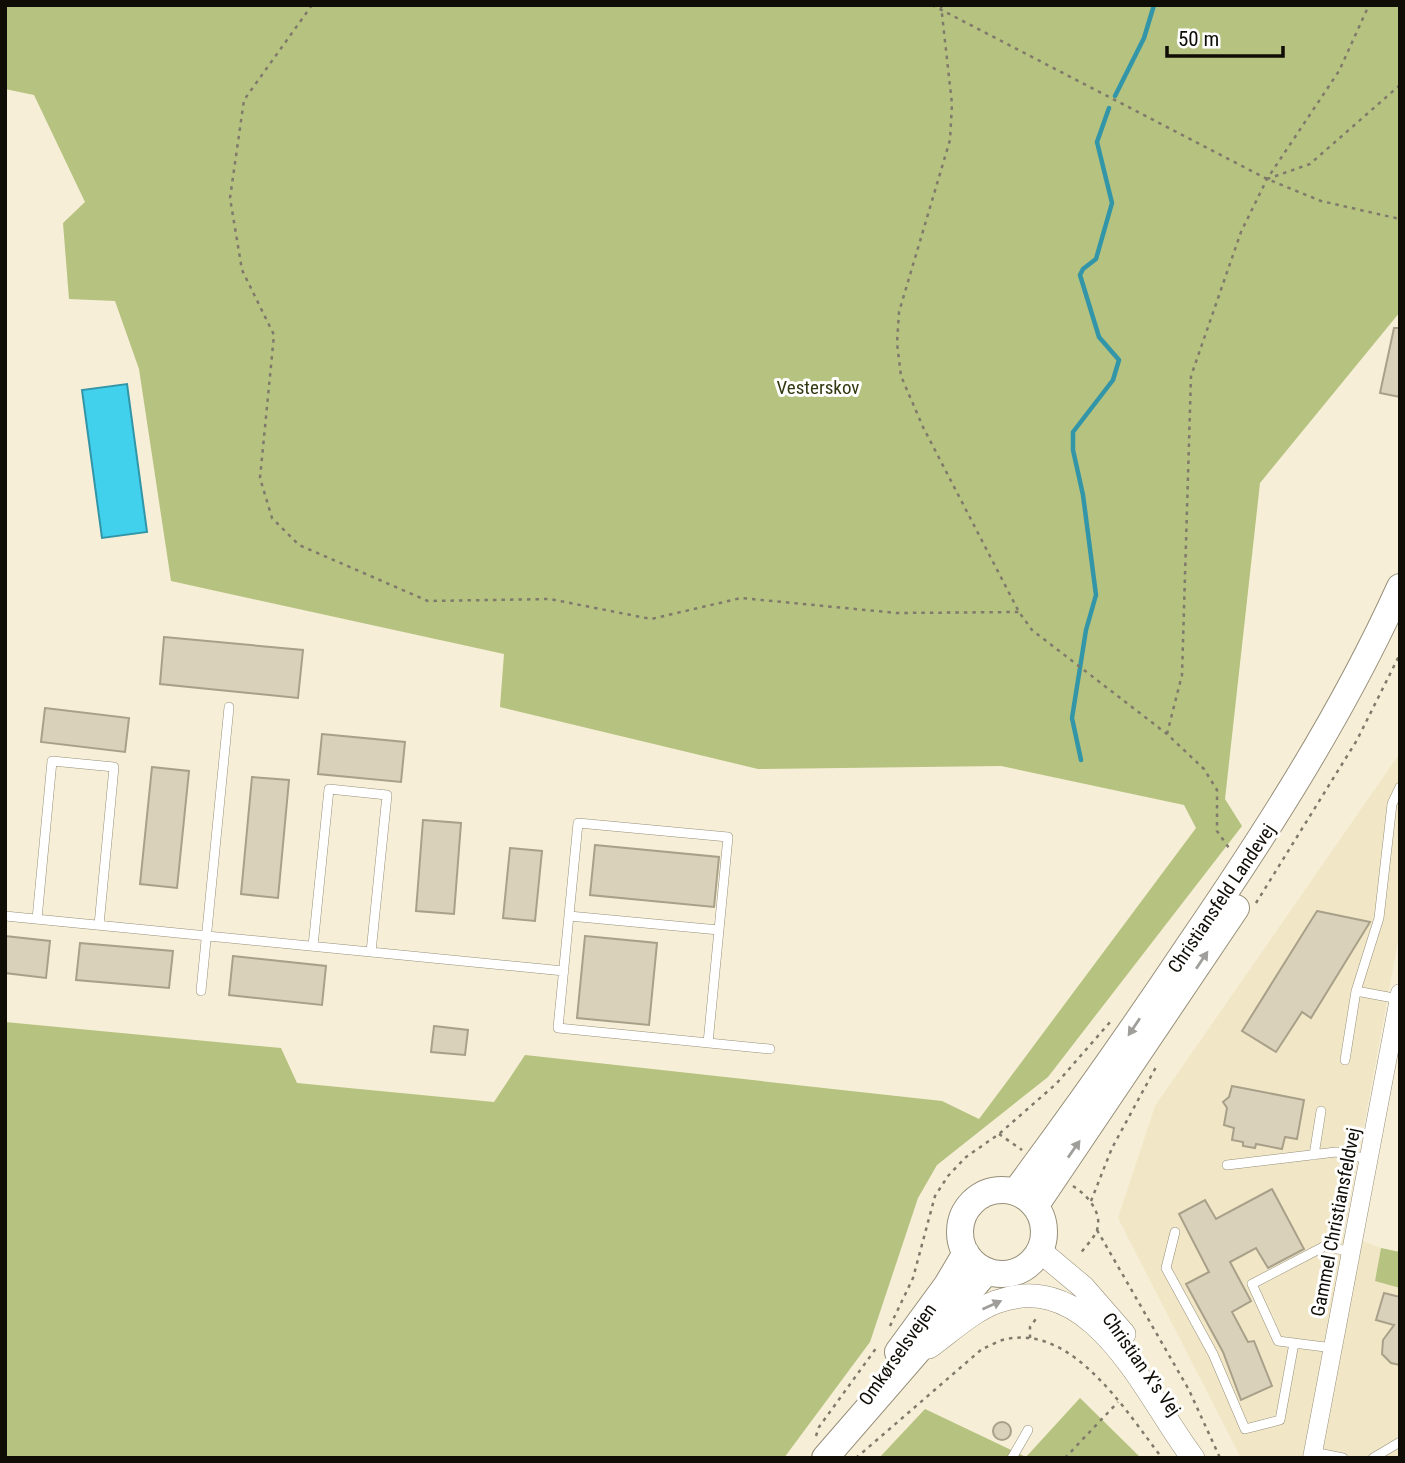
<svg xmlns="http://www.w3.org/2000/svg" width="1405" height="1463" font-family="'Roboto Condensed',sans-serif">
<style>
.built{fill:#f1e6c6}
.green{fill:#b6c27f}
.water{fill:#41d1ed;stroke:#3296a8;stroke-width:2}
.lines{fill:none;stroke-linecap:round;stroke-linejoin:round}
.stream{stroke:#3296a8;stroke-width:4.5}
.building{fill:#d9d1b9;stroke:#a8a089;stroke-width:2}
.service-casing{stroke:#978f79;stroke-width:10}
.minor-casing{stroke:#978f79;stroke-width:19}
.tertiary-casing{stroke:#978f79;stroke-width:24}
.secondary-casing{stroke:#978f79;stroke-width:28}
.path{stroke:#7f7a6b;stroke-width:2.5;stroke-dasharray:3.5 5;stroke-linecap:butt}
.service{stroke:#fff;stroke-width:9}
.minor{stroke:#fff;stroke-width:18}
.tertiary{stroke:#fff;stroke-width:23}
.secondary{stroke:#fff;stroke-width:26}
.oneway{fill:#9f9e9b}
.labels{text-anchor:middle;stroke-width:6;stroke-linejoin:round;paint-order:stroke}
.park-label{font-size:19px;fill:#333910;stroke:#fff}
.street-label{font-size:19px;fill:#100d06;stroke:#fff}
</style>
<rect width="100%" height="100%" fill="#f6eed6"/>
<path class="built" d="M1400,753v177l-56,304 37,14 -6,32 25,8v170h-159l-123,-240 37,-112z"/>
<path class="green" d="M5,5h1395v307l-140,171 -35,316 17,27 -194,251 -111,88 -19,33 -48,144 -86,116h-779v-436l276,26 16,35 197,19 31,-47 417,46 37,18 217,-291 -12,-23 -183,-39 -243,3 -258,-62 4,-53 -333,-73 -32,-212 -24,-68 -46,-2 -6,-76 22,-21 -51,-107 -29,-6z
M1381,1248l19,4v36l-25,-7z
M1080,1398l61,60h-262l46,-49 101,48z"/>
<path class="water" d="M127,384l20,148 -45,6 -20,-148z"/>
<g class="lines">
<path class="stream" d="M1115,96l29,-58 10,-33
M1081,760l-9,-42 14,-88 10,-35 -13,-100 -10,-45v-18l40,-52 6,-20 -20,-23 -19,-62 3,-6 13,-10 16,-56 -15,-61 12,-34"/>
</g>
<path class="building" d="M1394,328h6v69l-20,-4z
M164,637l139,13 -5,48 -138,-14z
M45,708l84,10 -4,34 -84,-10z
M322,734l83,8 -4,40 -83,-8z
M152,767l37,4 -12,117 -37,-4z
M252,777l37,3 -11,118 -37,-4z
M423,820l38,3 -7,91 -38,-3z
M595,845l124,12 -5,50 -124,-12z
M510,848l32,3 -7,70 -32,-3z
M1317,911l53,11 -59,96 -9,-6 -26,40 -34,-21z
M5,936l45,5 -4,37 -41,-5z
M585,936l72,7 -8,82 -72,-7z
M80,943l93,8 -4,37 -93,-8z
M233,956l93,10 -4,39 -93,-10z
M434,1026l34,4 -3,25 -34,-3z
M1232,1086l72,14 -7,39 -12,-2 -3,12 -26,-5 -1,4 -12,-2v-4l-11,-2 2,-12 -10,-3 3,-17 -4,-6 6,-5z
M1272,1189l32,60 -36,19 -12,-20 -26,14 21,39 -19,11 16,30 6,-1 18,45 -31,14 -18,-48 -37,-68 23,-12 -30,-58 26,-14 11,19z
M1384,1293l16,4v68l-9,-2 -9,-9 1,-14 11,-15 -18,-5z
M993 1431a9 9 0 1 1 18 0a9 9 0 1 1-18 0Z"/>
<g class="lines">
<g class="service-casing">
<path id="service" d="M5,916l559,55
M569,916l150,14
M37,919l15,-158 62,6 -15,158
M313,946l16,-157 58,6 -16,157
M201,991l28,-284
M1356,991l23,-73 13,-114 8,-17
M708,1043l20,-206 -150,-14 -20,205 212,21
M1345,1060l11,-69 43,8
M1314,1155l7,-44
M1227,1165l109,-13 32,7
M1175,1232l-9,36 47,86 32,75 35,-9 14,-77
M1333,1348l-55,-7 -26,-57 73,-38 26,6
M1313,1452l30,6
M1012,1458l16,-28
M1373,1458l27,-16"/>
</g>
<g class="minor-casing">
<path id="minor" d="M1312,1458l88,-465"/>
</g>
<g class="tertiary-casing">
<path id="tertiary" d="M1040,1251l43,36 41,47
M929,1347c21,-15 43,-36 67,-45 98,-36 150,95 197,156"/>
</g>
<g class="secondary-casing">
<path id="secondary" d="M960 1232a42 42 0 1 1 84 0a42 42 0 1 1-84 0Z
M1016,1191c60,-81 118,-163 174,-247 78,-114 153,-231 210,-357
M1036,1205l200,-297
M898,1352l49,-67 19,-32
M825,1458l162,-187"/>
</g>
<path class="path" d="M312,5l-68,95 -14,98 12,72 32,65 -14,143 12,40 27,27 129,56 122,-2 101,20 90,-21 156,15 122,-1
M932,5l335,174 54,22 79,18
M941,5l11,99 -2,36 -51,172 -2,31 4,33 22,51 96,185 13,18 135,104 37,35 13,21v41l12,17
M1267,179l43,-15 90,-79
M1167,734l15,-59 9,-299 50,-144 26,-53 72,-108 30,-66
M1256,903l101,-163 43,-86
M999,1134l23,16
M1073,1186c13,8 30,26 24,44 -2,7 -12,17 -17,24
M1091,1201l21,-53 44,-81
M1097,1230l92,160 31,68
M890,1326l23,-48 22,-82 13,-20 18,-19 33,-23 57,-50 55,-63
M1030,1338v-11l8,-11
M816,1436l3,-9 58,-80
M856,1458l126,-109c8,-3 17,-9 25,-10 67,-14 121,75 155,119
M1065,1458l53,-56"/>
<use href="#service" class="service"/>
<use href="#minor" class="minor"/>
<use href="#tertiary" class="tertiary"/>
<use href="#secondary" class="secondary"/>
</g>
<defs><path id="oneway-solid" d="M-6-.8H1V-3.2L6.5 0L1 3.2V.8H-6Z" transform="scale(1.75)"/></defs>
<g class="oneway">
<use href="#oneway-solid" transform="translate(1202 960) rotate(-56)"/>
<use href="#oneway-solid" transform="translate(1134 1027) rotate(124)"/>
<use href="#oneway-solid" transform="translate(1074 1149) rotate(-55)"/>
<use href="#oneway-solid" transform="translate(992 1305) rotate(-24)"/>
</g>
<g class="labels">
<g class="park-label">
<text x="818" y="394">Vesterskov</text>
</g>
<g class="street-label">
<text transform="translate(1221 898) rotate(-56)" y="7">Christiansfeld Landevej</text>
<text transform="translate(1335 1222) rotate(-79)" y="7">Gammel Christiansfeldvej</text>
<text transform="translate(897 1354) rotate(-55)" y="7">Omkørselsvejen</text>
<text transform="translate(1142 1364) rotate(55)" y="7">Christian X's Vej</text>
</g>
</g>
<rect width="1405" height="1463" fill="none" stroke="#100d06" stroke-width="14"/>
<path d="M1167 46v10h116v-10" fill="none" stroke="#100d06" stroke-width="3.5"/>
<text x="1178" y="46" font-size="21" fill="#100d06" stroke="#ffffff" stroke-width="5" paint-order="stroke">50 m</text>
</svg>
